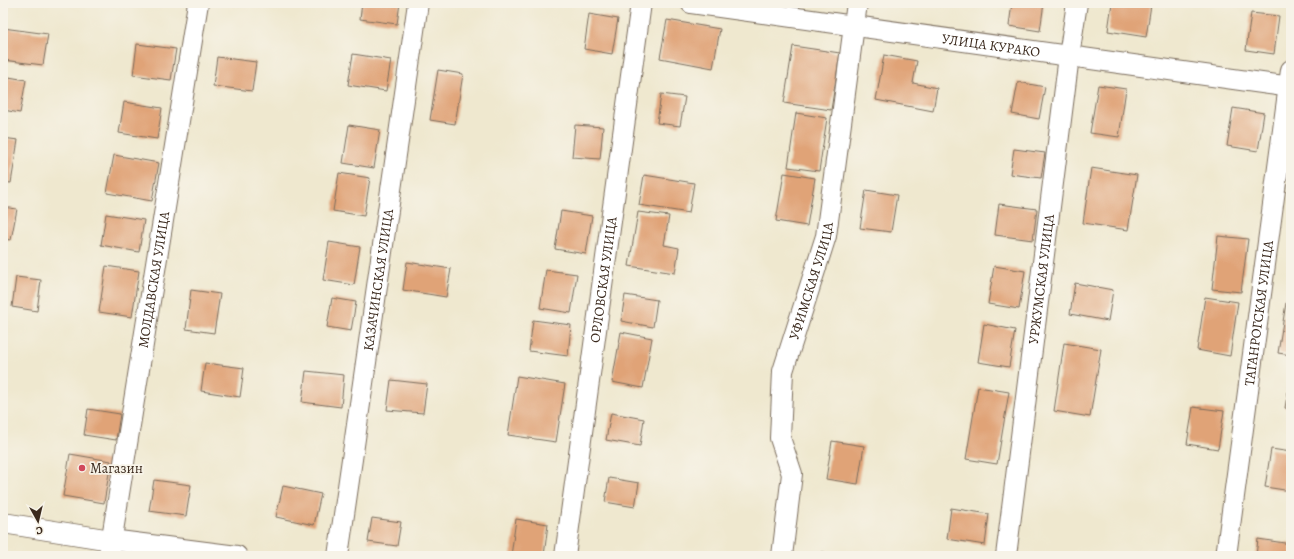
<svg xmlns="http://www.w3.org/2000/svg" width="1294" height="559" font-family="Alegreya,serif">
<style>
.building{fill:#e0a377}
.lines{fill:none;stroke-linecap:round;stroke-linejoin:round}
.street-casing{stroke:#7a6c5c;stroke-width:22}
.street{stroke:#fff;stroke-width:20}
.poi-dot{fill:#d1495b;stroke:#f7f3e8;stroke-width:1.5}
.labels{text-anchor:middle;stroke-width:3.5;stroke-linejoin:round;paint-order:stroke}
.street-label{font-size:14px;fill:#3b2a1e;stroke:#f7f3e8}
.poi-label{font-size:14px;fill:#3b2a1e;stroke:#f7f3e8;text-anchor:start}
</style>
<rect width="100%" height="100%" fill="#f7f3e8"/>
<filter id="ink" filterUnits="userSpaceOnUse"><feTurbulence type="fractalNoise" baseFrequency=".025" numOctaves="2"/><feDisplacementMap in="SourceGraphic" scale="8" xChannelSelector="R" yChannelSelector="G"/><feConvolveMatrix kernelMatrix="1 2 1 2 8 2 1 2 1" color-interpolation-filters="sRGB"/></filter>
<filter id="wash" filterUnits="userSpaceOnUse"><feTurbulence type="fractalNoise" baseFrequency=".012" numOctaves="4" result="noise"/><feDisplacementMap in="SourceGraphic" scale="16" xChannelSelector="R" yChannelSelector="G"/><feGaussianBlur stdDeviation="0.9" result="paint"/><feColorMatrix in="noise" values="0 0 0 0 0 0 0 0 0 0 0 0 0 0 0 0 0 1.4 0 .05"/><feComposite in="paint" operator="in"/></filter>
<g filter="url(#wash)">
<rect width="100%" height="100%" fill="#efe8cf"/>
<g id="blocks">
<path class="building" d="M362,3h38l-3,21 -37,-5z
M1012,3h32l-4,28 -31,-5z
M1112,3h22l17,2 -5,32 -38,-6z
M1251,13l28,3 -5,38 -28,-4z
M589,14l29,5 -6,35 -28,-5z
M667,20l53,9 -7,39 -53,-10z
M3,28l45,6 -5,31 -40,-5z
M137,44l39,5 -5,31 -38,-5z
M793,46l47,7 -9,57 -47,-7z
M353,54l38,6 -5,31 -38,-6z
M884,55l33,6 -4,22 24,5 -4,23 -57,-11z
M217,57l39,5 -4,29 -39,-5z
M438,70l25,4 -8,50 -25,-4z
M3,76l23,4 -6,33 -17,-3z
M1018,82l27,5 -6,32 -27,-5z
M1098,85l28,4 -7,48 -29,-4z
M661,94l24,3 -5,29 -23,-3z
M124,102l38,6 -5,31 -38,-6z
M1233,108l31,5 -6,38 -31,-5z
M796,113l31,5 -8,53 -31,-4z
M349,125l31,5 -6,38 -31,-5z
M575,125l28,2 -3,32 -28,-2z
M3,138l15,2 -7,43 -8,-1z
M1014,149l31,4 -4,25 -31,-4z
M114,155l45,8 -7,38 -45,-8z
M1091,168l46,7 -9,55 -45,-7z
M339,173l31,5 -6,38 -31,-5z
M784,173l31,5 -8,48 -31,-5z
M644,175l50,8 -5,30 -50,-8z
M866,190l31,5 -6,37 -31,-4z
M999,204l38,5 -4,31 -38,-5z
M3,207l14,2 -6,31 -8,-1z
M561,211l31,5 -6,38 -31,-5z
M638,212l31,4 -5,29 15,3 -4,25 -46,-7z
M106,214l38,6 -5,32 -38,-7z
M1218,236l30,3 -7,53 -29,-3z
M329,242l31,5 -6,38 -31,-5z
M407,262l44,7 -5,28 -43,-7z
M106,266l33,5 -7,46 -33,-5z
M994,266l31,5 -6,38 -31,-5z
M546,270l31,4 -6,39 -31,-5z
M16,277l25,3 -4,31 -25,-4z
M1075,283l38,7 -5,31 -38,-7z
M191,290l29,4 -6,39 -28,-4z
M625,295l32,5 -4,27 -32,-6z
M1205,297l33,5 -8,54 -33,-6z
M332,298l24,4 -5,29 -24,-4z
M1286,303l5,1v51l-13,-2z
M533,320l38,5 -3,31 -39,-5z
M984,324l31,6 -6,37 -31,-5z
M621,332l31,6 -9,50 -31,-6z
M1064,343l37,6 -11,68 -36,-6z
M205,363l39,5 -4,29 -39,-6z
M306,371l38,4 -3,32 -39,-5z
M517,376l48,8 -9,58 -48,-7z
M1290,378h1v31l-6,-1z
M391,380l36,4 -4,29 -36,-3z
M978,387l31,5 -12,72 -31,-5z
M1193,407l31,4 -6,38 -31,-5z
M88,409l32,5 -4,26 -32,-5z
M611,413l33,6 -4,27 -34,-6z
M832,441l32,5 -6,38 -32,-5z
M1271,449l20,3v39l-26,-4z
M70,454l41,7 -7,42 -41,-7z
M609,478l30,5 -4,24 -30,-5z
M154,480l37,5 -5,31 -37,-5z
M283,486l38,8 -7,31 -38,-8z
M951,508l38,6 -4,31 -38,-6z
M372,518l29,4 -4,24 -29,-4z
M516,519l32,5 -4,32h-33z
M1258,539l33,5v12h-35z
M822,552l23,3v1h-24z"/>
</g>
</g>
<g filter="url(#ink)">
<use href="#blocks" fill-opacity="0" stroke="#7a6c5c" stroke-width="1"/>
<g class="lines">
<g class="street-casing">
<g id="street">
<path id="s1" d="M691,3l600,84"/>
<path d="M3,523l108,17 126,16"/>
<path id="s2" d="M109,556l89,-553"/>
<path id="s3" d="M338,556l80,-553"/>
<path id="s4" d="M565,556l76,-553"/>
<path id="s5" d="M782,556l10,-82 -12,-36 3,-67 43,-135 31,-233"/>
<path id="s6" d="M1006,556l63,-500 8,-53"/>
<path id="s7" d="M1226,556l65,-486"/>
</g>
</g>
<use href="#street" class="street"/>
</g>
</g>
<circle class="poi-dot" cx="82" cy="468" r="4"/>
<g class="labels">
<g class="street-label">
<text dy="5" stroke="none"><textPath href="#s1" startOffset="303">УЛИЦА КУРАКО</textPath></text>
<text dy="5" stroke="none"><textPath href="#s2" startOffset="280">МОЛДАВСКАЯ УЛИЦА</textPath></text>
<text dy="5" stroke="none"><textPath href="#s3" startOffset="279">КАЗАЧИНСКАЯ УЛИЦА</textPath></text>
<text dy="5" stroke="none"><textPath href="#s6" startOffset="279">УРЖУМСКАЯ УЛИЦА</textPath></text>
<text dy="5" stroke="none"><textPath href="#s4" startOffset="279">ОРЛОВСКАЯ УЛИЦА</textPath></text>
<text dy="5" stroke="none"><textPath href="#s5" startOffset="282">УФИМСКАЯ УЛИЦА</textPath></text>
<text dy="5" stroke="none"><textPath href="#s7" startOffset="245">ТАГАНРОГСКАЯ УЛИЦА</textPath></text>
</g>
<g class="poi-label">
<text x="90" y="473">Магазин</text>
</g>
</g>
<rect width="1294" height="559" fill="none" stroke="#f7f3e8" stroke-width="16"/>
<g transform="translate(38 521) rotate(172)" stroke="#f7f3e8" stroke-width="3" paint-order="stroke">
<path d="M0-3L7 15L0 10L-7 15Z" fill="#3b2a1e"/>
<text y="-6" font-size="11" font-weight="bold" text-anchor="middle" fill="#3b2a1e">С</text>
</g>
</svg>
